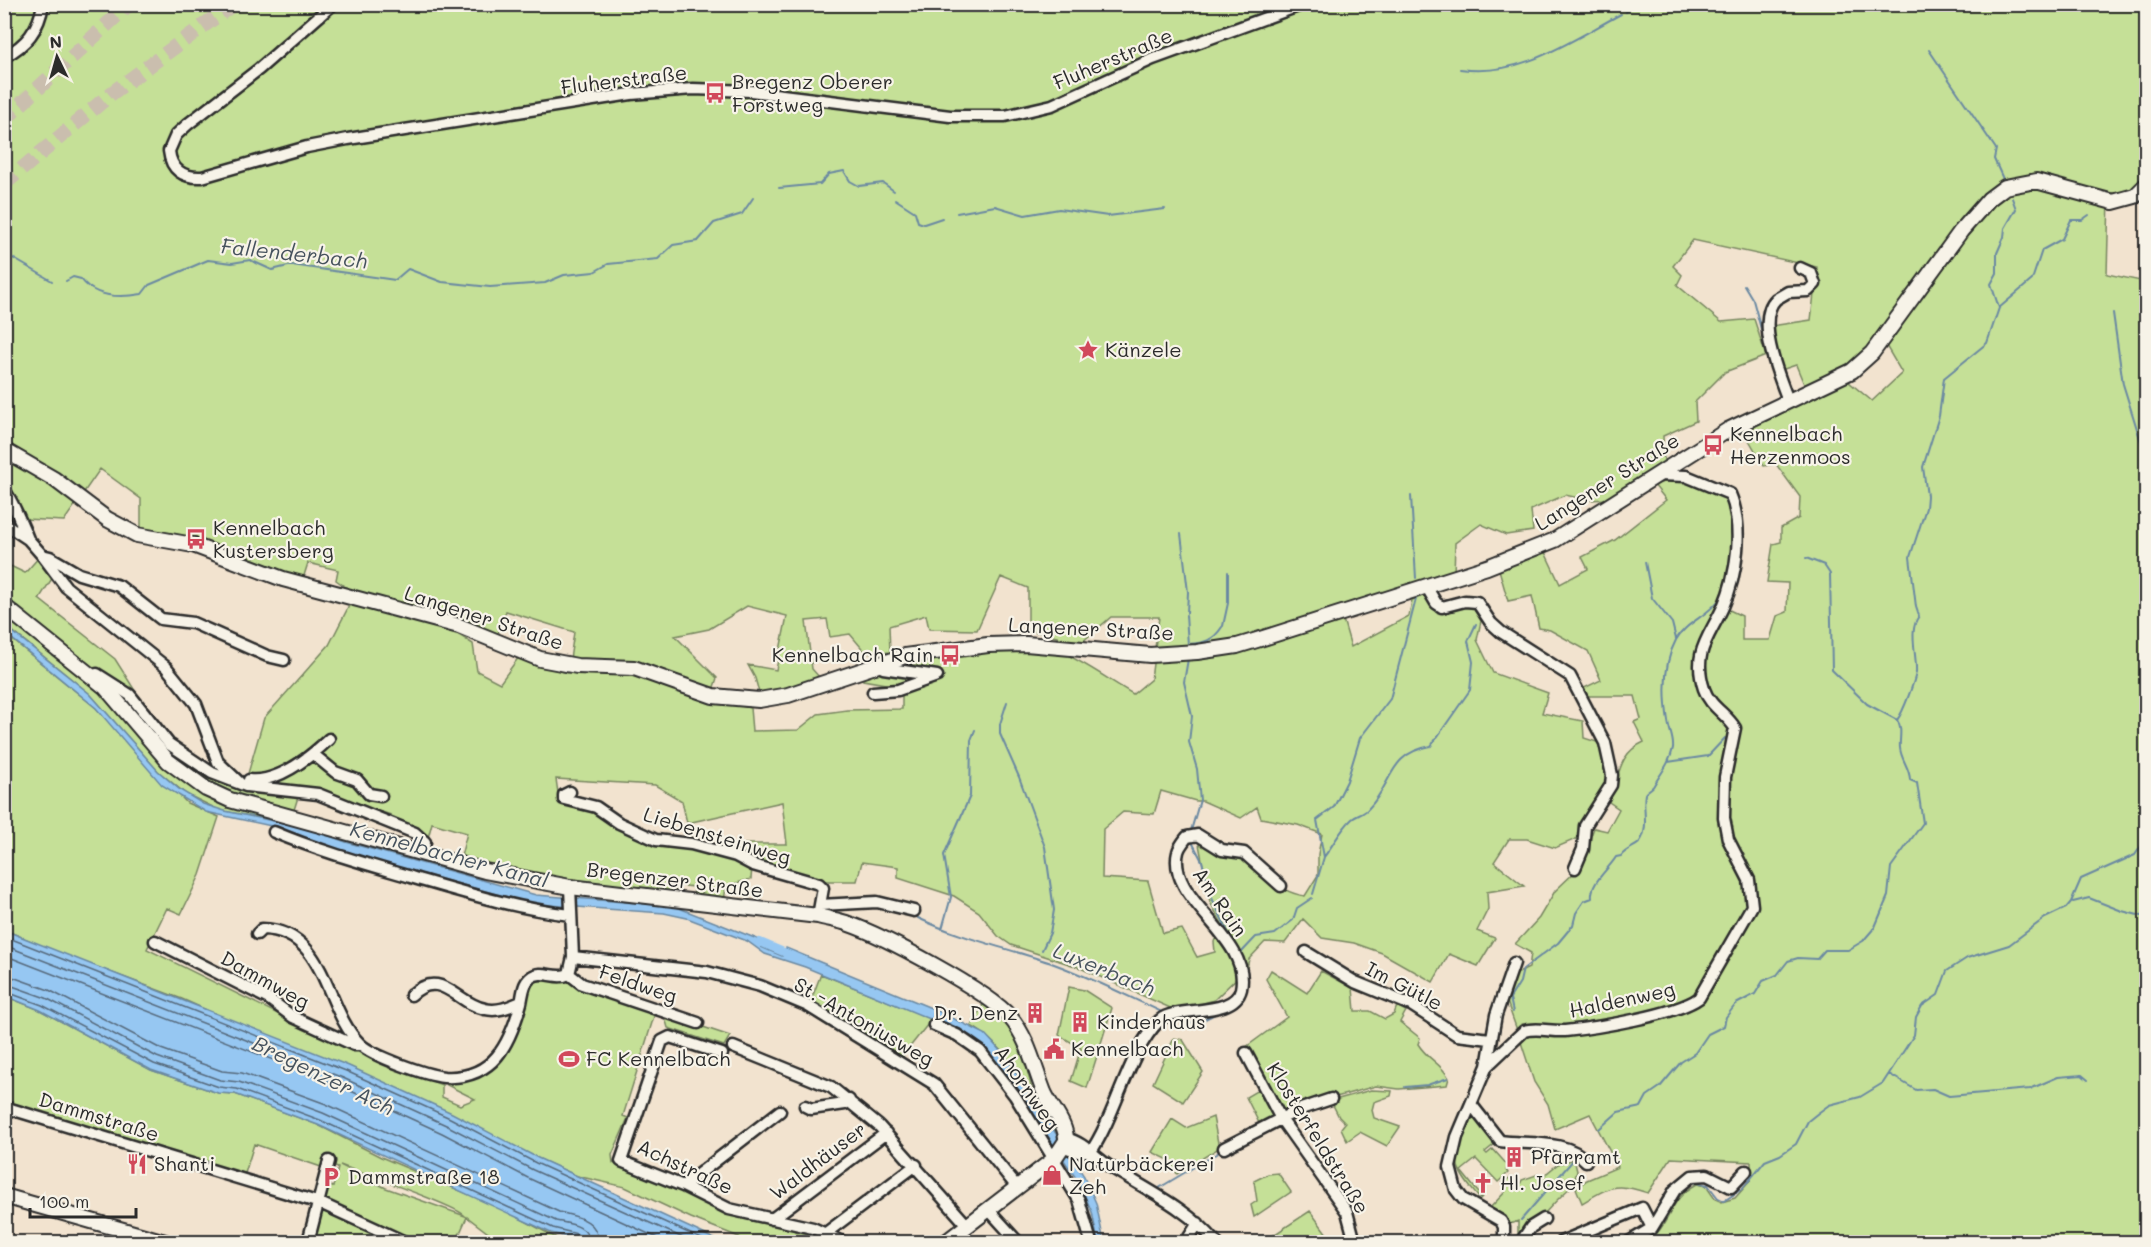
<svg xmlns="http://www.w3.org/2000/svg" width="2151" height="1247" font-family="Mali,sans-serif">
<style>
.green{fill:#c5e097;stroke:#788661;stroke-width:1.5;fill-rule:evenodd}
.water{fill:#96c7f2;stroke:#6b89a2;stroke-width:1.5}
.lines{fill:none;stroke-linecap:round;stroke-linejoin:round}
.shore{stroke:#56697b;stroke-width:1.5}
.stream{stroke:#6b89a2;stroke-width:2}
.canal{stroke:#96c7f2;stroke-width:8}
.highway-tunnel{stroke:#cabeae;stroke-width:15;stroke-dasharray:15 8;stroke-linecap:butt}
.minor-casing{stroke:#2b2b2b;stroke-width:15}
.major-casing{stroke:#2b2b2b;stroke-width:18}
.minor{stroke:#f7f3e8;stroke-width:10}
.major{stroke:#f7f3e8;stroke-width:14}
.labels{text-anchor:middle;stroke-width:4.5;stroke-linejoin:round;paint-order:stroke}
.street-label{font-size:20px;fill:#2b2b2b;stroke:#f7f3e8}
.poi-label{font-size:20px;fill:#2b2b2b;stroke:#f7f3e8;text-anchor:start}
.water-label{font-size:21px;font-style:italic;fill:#46525d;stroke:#f7f3e8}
</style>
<rect width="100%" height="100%" fill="#f2e3cf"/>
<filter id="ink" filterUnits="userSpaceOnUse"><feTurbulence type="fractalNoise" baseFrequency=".0167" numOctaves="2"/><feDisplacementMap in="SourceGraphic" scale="12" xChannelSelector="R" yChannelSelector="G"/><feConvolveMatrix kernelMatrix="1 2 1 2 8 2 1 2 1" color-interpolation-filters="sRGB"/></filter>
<g filter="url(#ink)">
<path class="green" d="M4,5h2142v170c-8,15 -20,20 -37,22l-2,77 39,8v960h-504c5,-2 13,-5 16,-10 16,-19 12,-33 39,-48l9,2 9,13 7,3 13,-4 16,-18v-18l-80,-4 -23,35c-32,-11 -37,-7 -66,10l-6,-15 11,-8 31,-13 -28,-53 -35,15 -7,-25 -14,-22 -15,-46c15,-8 29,-2 45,-4 28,-3 110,-15 132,-28 9,-5 13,-19 17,-28h-5c-4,10 -8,21 -18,26 -27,15 -95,25 -127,27 -16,1 -30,-3 -45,4l-11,-31 5,-26 17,-8 2,-15 -16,-9 24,-26 16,-27 24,-23 15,-40 13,3 12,-22 -10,-7c11,-25 8,-48 35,-60l-10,-20 7,-3 -6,-23h-51l-4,-6 21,-10 -13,-29 -38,-21 -11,-2 -7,-32 -24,5 -10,-35 45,-18 17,36 28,-15 -6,-12 33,-17 51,-40 -12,-15 27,-8 47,18c13,35 6,76 -7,111l21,10v24h28l7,-24 10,-4 1,-29 -21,-1 6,-38 8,-2v-14l18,-10 1,-21 -24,-33 -12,2 -23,-40 103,-48 28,23 30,-28 -17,-29 -7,-1 -22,23 -50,23 -10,-24 -15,5 -10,-44 40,-6 6,-53 -124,-27 -20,26 9,9 -5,10 44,37 33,-3 12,37 -41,16 -30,30 1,19 -33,15 1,28 -53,35 -23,1 -23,-5 -34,15 2,21 -27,4 -25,-11 -26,19 -1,31 -114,35 11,38 58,-31 3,-16 13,-5 13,18 34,-7 9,15 -4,19 16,33 55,20 -6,20 41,8 1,17 16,5 9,32v9l-33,55 -21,9 -28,-9h-18l-15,23 30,24 -37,6 1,17 -11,22 18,7 -17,28 -29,-12 -16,28 -51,-29 -28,-10 -32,-5 -19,-19 -18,24 -20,-1 -16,17 -2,9 -33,32 -37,11 -99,-44 -67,-22 -13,-9 -19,-24 -25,-16 -56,-18v-11l-36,-5 -5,19h-38l-67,-14 -1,12 -25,7 -2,16 -30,-4v-11l-18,-2 -1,11 -105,-14 -110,-22 7,-27 -35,-10 -4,15 -39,-16 2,-7 -9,-3 -7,3 -58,-22 -72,-9 19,-66 65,-73 22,-43 99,27 23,15 4,27 23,12 21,-29 17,11 30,8 6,-41 -68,-21 -9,26 -136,-39 -25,-18 2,-10 -30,-7 -6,19 -102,-40 -4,-6 -18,1 -37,-7v-31l-41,-30 -36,52 -40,-2c-10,-12 -8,-26 -20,-37zM1001,577l27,11v42l53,13 30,-26h48l-8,62 -18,15c-23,-13 -51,-34 -75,-43 -30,-11 -160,15 -195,24v5l39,7v22l-55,1 -29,4 -20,16 -46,1 -2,-23 -40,-9 7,-21 -42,-42 34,-7 38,-23 40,10 -11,54 -28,-5 7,13 5,18 60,-18 -8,-9 -6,-48 21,-2 3,18 20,-3 16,19 24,-1 -1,-26 37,-11 3,14 48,1zM556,779l99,6 27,16 5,22 95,-21 5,42h-46l-32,7 -53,-8 -38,-18 -23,-16 -36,-9zM1161,791l35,10h7l38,17 16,-11 4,11 37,7 24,9 -4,20v21l-13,21c-28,-4 -30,-19 -50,-33 -18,-12 -39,-13 -57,-24l12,63 11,20 -7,20 1,10 -18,5 -15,-28 -19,4 -15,-52 -46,-3 1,-49 20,-17 31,2z
M40,556l13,21 -14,22 76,60 31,49 4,16 62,50 87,20 -6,19 -88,-28 -200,-183 -1,-39 21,10z
M4,611l95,76 85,92 225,74 -2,7 -100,-32 -88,-18 -33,-16 -28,-23 -68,-77 -85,-69z
M4,633l92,75 91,95 32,14 -19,58 -19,39 -14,-6 -20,41 181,90 114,46v12l18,8 15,-6 -28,-14v-3l45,-18 35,-80c41,-14 89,15 128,29l-32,103 5,2 -16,37 1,8 83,33 122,37 20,9h-93l-6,-5 -48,-19 -66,-31 -48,-11 -395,-177 -123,-46 -54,-23z
M1271,970l36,23 14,-22 32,17 2,23h15l15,8 9,-5 3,-8 9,5 -6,11 20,16 -2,6c10,16 22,18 31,34l-2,7 -48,4 -23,-3 -80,22 -35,19 -15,-30 19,-11 -19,-39 41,-30 -21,-38z
M821,974l111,45 -31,39 -91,-55z
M1069,987l15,3 28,18 -25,80 -16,-7 10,-33 -22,-13z
M5,996l35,14 111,60 67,23 17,1 83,31 63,32 122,52 61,33h-64l-33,-25 -11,25h-147l11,-39 7,-2 -4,-8 1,-8 9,2 5,-19 -9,-3 -2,4 -73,-25 -11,36 -230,-70 -8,32zM340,1165c20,8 118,41 125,51l-79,-28z
M985,1001l21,19 14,22 12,47 25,42 2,7c-22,-33 -52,-94 -88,-112z
M664,1014l66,22 -6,10 -56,-18z
M1174,1038l9,2 20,32 -20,30 -30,-19z
M1371,1090l21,1 -1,5 -17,6 -2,8 2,8 26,9 -13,19 -27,-14 -13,9 -6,-13 4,-5 -6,-6 -8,-16z
M1475,1112l21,31 -11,9 2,2 6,-5 16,18 -3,3 2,3 -10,9 -22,-23 -15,12 21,26 -2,2c-33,-38 -25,-40 -11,-85z
M1213,1117l6,31 -42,26 -8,-14 -17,-8 20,-33 14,9z
M1574,1159l3,12 -2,7 10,-2c-26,18 -45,44 -67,66v-21l-8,3 -20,-16 15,-16 -3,-9 9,-6 1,11 7,-1 3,-7 17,-6 3,3 16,-13z
M1278,1173l13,19 -37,25 -3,-12 6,-4 -3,-20 14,-7z
M1310,1211l17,23 -17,8h-47z"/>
<path class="water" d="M4,625l86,69 68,77 22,19 23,14 22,7 82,17 39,14 190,53 138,11 96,38 -2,5 -7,-2 21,9 4,-8 150,62 49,24 19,21 80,121 12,27 8,39h-6l-6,-30 -14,-31 -69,-103 -38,-42 -166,-69 -40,-13 -18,-13 -60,-23 -23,-5 -131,-9 -184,-50 -73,-27 -70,-15 -44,-27 -66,-77 -91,-75z
M4,930l345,136 103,47 86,45 183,84h-135l-35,-9 -233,-108 -83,-31 -17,-1 -67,-23 -111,-60 -35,-14z"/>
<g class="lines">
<path class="shore" d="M4,936l342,135 104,47 86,45 172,79
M4,945l339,133 103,47 87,45 159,72
M4,955l336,131 102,47 86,45 138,64
M4,974l45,16 112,59 61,22 20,2 84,31 233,108c18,5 39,7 39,30
M4,983l42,15 111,59 63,23 19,2 84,31 233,108c14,3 32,4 33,21
M4,991l38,14 112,59 65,23 18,2 83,31 233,108 24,6 5,8"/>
<path class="stream" d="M1626,12l11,-8
M1929,50l67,99 -2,10 9,20
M1460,69c60,9 110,-28 161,-55
M779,188l41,-4 9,-10 15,-3 6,10 9,5 24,-3 11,8
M895,199l20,13 3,10 6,2 18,-6
M957,213l38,-7 30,9 34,-6 49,7 57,-7
M4,253l48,28
M66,281l7,-4 8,2c14,19 39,19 61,15l7,-9 59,-25 24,3 18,-3 22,10 20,-5 103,15 13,-11 34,13 48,5 55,-4 19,-8 30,-3 14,-8 50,-5 15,-14 25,-4 16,-18 28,-9 11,-16
M1744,285l9,15 11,40
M1999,308l33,-28 10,-30 20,-11 9,-19h11l7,-5
M2113,313l10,71 23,74
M1411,496l5,82
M1181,534l7,58 -1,21
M1806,558l18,7 6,9 2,96 35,34 30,16
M1645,562l7,36 20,25 4,16
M1186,615l2,30
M1223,626l5,-23v-31
M1188,644c16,-1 25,-3 34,-17
M1188,659l-4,23 8,34 -3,26 8,27 3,31 -10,34
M1007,702l-7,22v10l19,43 26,70 9,63 -4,23 -8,17
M1668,762l40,-6 17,-18
M1191,840l11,21 8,33 23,48
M1324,857c9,-12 17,-28 28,-38 5,-4 12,-5 16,-10 26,-26 19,-55 63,-63l39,-56 3,-28 -5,-21 8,-17
M1313,894l11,-37 -7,-37 17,-13 13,-26 13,-43 30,-39 26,-100
M2073,902l16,-4 33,13 24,6
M918,918c44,21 90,30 136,46 38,14 73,32 110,49
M942,929l9,-32 -7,-42 26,-59 1,-56 4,-10
M1240,954l16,-17 19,-3 18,-14 4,-12 15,-10
M1513,1012l-3,-14 10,-16 3,-13 35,-26 15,-18 3,-12 8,-12 8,-3c-2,-15 16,-28 24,-41l5,-1c5,-7 13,-8 18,-13 11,-14 3,-34 6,-49 1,-3 8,-6 9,-9 7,-12 16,-22 19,-37 1,-9 -4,-18 -5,-27 -4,-26 -5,-57 8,-81 9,-17 30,-23 42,-39
M1175,1018l20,6 26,-13
M1889,1074l27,16 17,-1 16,7 81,-7 28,-12 24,-2 6,5
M1405,1087l22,-2 21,-7
M1599,1129l19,-17 23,-5 6,-11 13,-9 21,-25 14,-9 13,-19 16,-8 2,-9 10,-13 19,-10 8,-13 14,-6 11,-14 10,-3 19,1 8,-9h23l15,-9 12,-14 13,-31 3,-29 32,-44 -6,-40 -7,-3c0,-12 -9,-20 -10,-32 -1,-9 3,-20 -3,-28 6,-7 18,-40 19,-48 1,-17 -8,-42 3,-56l-3,-9 -6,-50 16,-49 1,-12 -4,-29 16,-51 5,-38 43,-35 12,-35 -8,-24 6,-11v-20l7,-16 1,-9 11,-19 -4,-11
M1692,1182l16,3 10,13 6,3 18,-12 23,-28 15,-6 16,-11 12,-23 10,-8 11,-8 31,-8 23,-14 31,-48 2,-18 6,-11 16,-11 9,-24 20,-13 42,-13 36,-27 21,-10 5,-6 10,-23 54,-24 11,-16
M1159,1188l62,-37
M1675,1199l8,-10
M1521,1220l54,-62
M1641,1242l16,-11 3,-7"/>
<path class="canal" d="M760,942l33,14"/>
<path class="highway-tunnel" d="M4,120l125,-116
M4,184l108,-91 121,-89"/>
<g class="minor-casing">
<path id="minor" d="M333,4l-74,65 -71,55 -12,11 -7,16c2,19 14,27 33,26l105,-30 41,-8 283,-45 62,-5 58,2 199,25h55l47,-11 101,-46 151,-55
M4,57c22,-12 35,-27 39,-53
M1788,400c-9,-23 -33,-81 -12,-101l12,-7 20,-1 7,-7 -4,-11 -11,-5
M4,490c5,4 21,41 24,49
M4,523l24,16 14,16
M1426,586l10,17 6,4 23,-6 12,1 14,21 10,9 69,44 35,67 7,32 -1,10 -26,41 -2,23 -8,19
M879,663l4,5 54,8
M97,674l33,21 39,49 43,29 34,13 72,8 97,39 10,9 -2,11
M873,692l25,-2 39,-14
M313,754l22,18 22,8 12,14 12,2
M249,780c29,3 60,-22 80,-41
M240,783l-22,-21 -22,-58 -30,-37 -100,-80 -24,-32 8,2 29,17 40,12 42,33 32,4 74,33 17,4
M570,792l-6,3v4l32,8 23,16 37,17 35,4 45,12 17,9 66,19 4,4 -5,28
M274,832c45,19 93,32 140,46 52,15 104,31 157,37
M820,905l57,-3 37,9
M257,934l5,-5c65,1 62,80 98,115 12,12 66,31 84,33 50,3 66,-34 77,-74 2,-9 2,-19 9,-25 12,-10 26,3 39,-4
M155,941l114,58 24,18 61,28h6
M1306,952l49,30 56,23 46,30 33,4
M573,957l134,15 53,14 48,20 126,78 83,103
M569,974l13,10 116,39
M569,974l4,-17 -3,-70
M411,995c30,-28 46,9 74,14 13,3 24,-2 36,-7
M934,1025l23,10 23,16 35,45 64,104 12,42
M733,1047l98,40 48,39 88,99
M1246,1053l35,66 66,93 8,30
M722,1054l-52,-17 -8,4 -41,120 62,25 46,23 84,19 30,14
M1487,1066l37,-35c13,-4 27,1 41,0 30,-3 111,-16 134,-33l53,-92 -3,-26 -21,-41 -4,-21 1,-41 10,-49c-9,-15 -25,-21 -31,-39 -12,-37 5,-51 19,-82 14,-32 21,-80 7,-113l-44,-18 -28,-1
M1471,1104l29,37c26,4 67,-2 86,20
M805,1106l6,3 34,-5 4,-4
M4,1107l316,96 85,39
M1066,1138c17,4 29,19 43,28 38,24 78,42 107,76
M1065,1147l13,5 7,-1
M1224,1148l74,-38 33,-11
M1090,1153c27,-39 38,-102 70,-133 17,-15 74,-2 81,-31 11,-52 -75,-89 -63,-137 1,-5 6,-11 9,-15l11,-2 24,15 22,3 37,33
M683,1186l97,-75
M988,1209l30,33
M772,1219l114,-86
M826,1233l90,-68
M308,1242l21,-81
M1186,1242l12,-19
M1504,1242v-15l-3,-6 -38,-22 -7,-9 -6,-23 7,-30 30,-71 9,-51 18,-52
M1521,1242l10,-15 13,-8
M1561,1242l81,-34 10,20
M1629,1242l23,-14 23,-38 17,-14 15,-1 24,12 15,-16"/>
</g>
<g class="major-casing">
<path id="major" d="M4,450l50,29 53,40 30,16 56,10 90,34 176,47 81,33 37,7 57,2 79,28 46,4 29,-5 117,-39 83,-11 38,-1 124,11 47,-3 40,-6 20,-6 230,-73 68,-27 173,-110 124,-59 20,-18 89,-122 28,-32 16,-12 31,-6 77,21 22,-6 11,-11
M4,606l101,81 63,74 38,28 24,11 255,71 85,16 248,29c10,3 21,4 31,8 35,12 139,67 161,93 18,21 24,50 34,75 7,16 23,32 22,49l-12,18 -108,83
M4,1196l161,46"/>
</g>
<use href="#minor" class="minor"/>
<use href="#major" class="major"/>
</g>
</g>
<defs>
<g id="bus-bare" transform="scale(1.62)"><path d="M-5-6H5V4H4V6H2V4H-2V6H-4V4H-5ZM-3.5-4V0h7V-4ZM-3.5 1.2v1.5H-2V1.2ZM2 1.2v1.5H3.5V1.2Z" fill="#d1495b" stroke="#f7f3e8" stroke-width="2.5" paint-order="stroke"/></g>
<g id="sight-bare" transform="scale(1.62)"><path d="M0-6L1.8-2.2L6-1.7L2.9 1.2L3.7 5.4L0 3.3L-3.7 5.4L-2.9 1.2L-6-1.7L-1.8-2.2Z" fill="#d1495b" stroke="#f7f3e8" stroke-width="2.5" paint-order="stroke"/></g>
<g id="building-bare" transform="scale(1.62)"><path d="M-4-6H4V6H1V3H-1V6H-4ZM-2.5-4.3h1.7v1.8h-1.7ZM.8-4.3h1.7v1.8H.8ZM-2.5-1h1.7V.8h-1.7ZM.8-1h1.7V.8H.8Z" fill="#d1495b" stroke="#f7f3e8" stroke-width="2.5" paint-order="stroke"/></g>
<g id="civic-bare" transform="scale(1.62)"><path d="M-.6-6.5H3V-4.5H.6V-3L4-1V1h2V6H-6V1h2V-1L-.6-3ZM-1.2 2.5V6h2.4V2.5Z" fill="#d1495b" stroke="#f7f3e8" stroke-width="2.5" paint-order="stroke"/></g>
<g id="stadium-bare" transform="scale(1.62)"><path d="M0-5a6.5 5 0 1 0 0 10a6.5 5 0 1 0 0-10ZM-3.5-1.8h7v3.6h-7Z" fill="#d1495b" stroke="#f7f3e8" stroke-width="2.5" paint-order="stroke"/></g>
<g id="restaurant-bare" transform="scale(1.62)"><path d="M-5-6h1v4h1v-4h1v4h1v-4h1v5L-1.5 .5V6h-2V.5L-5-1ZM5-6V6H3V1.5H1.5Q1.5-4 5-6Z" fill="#d1495b" stroke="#f7f3e8" stroke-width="2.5" paint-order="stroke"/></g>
<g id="shop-bare" transform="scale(1.62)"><path d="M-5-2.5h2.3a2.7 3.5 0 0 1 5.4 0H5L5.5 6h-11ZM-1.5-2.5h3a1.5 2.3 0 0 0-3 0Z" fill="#d1495b" stroke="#f7f3e8" stroke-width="2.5" paint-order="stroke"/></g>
<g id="parking-bare" transform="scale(1.62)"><path d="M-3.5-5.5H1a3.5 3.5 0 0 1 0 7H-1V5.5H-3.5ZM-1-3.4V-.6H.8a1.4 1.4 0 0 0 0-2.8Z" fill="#d1495b" stroke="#f7f3e8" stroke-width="2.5" paint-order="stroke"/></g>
<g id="church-bare" transform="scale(1.62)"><path d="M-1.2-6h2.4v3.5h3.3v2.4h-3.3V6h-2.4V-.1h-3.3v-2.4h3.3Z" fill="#d1495b" stroke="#f7f3e8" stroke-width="2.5" paint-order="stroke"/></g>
</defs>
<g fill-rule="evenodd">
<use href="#bus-bare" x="715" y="93"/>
<use href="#sight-bare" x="1088" y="350"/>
<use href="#bus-bare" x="1713" y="445"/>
<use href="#bus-bare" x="196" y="539"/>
<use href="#bus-bare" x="950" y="655"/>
<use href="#building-bare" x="1035" y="1013"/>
<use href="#building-bare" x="1080" y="1022"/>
<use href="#civic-bare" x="1054" y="1049"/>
<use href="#stadium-bare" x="569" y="1059"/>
<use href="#building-bare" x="1514" y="1157"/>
<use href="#restaurant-bare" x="137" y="1164"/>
<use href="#shop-bare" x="1052" y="1175"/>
<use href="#parking-bare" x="331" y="1177"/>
<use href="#church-bare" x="1483" y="1183"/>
</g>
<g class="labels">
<g class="street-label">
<text transform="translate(1113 59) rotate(-23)" y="7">Fluherstraße</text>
<text transform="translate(624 80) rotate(-7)" y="7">Fluherstraße</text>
<text transform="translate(1607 482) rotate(-32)" y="7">Langener Straße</text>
<text transform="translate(484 618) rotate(18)" y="7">Langener Straße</text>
<text transform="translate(1091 629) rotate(3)" y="7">Langener Straße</text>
<text transform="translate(717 836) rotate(17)" y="7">Liebensteinweg</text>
<text transform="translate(675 880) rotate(7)" y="7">Bregenzer Straße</text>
<text transform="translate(1220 902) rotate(55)" y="7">Am Rain</text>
<text transform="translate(265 980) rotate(29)" y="7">Dammweg</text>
<text transform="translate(638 984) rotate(19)" y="7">Feldweg</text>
<text transform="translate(1404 986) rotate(27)" y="7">Im Gütle</text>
<text transform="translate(1622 1000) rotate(-12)" y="7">Haldenweg</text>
<text transform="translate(864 1022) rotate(30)" y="7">St.-Antoniusweg</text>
<text transform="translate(1027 1088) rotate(55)" y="7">Ahornweg</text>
<text transform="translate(99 1117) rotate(17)" y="7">Dammstraße</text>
<text transform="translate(1318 1138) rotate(58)" y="7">Klosterfeldstraße</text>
<text transform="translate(818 1161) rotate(-37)" y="7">Waldhäuser</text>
<text transform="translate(685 1167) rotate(25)" y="7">Achstraße</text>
</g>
<g class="poi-label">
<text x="732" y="89">Bregenz Oberer<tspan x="732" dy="23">Forstweg</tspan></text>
<text x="1105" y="357">Känzele</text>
<text x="1730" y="441">Kennelbach<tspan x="1730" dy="23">Herzenmoos</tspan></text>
<text x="213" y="535">Kennelbach<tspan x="213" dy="23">Kustersberg</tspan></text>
<text x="933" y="662" text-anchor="end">Kennelbach Rain</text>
<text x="1018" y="1020" text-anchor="end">Dr. Denz</text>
<text x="1097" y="1029">Kinderhaus</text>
<text x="1071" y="1056">Kennelbach</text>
<text x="586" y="1066">FC Kennelbach</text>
<text x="1531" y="1164">Pfarramt</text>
<text x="154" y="1171">Shanti</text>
<text x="1069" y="1171">Naturbäckerei<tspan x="1069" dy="23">Zeh</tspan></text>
<text x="348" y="1184">Dammstraße 18</text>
<text x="1500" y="1190">Hl. Josef</text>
</g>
<g class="water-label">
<text transform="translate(294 254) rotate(6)" y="7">Fallenderbach</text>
<text transform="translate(449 855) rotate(15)" y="7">Kennelbacher Kanal</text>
<text transform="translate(1104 970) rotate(22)" y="7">Luxerbach</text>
<text transform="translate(323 1076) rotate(26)" y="7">Bregenzer Ach</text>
</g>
</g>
<rect width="2151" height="1247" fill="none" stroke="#f7f3e8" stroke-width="24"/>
<rect x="12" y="12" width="2127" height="1223" fill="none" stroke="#2b2b2b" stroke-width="2" filter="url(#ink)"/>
<g transform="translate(57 57) rotate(355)" stroke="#f7f3e8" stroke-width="4.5" paint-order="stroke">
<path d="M0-4.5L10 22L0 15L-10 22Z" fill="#2b2b2b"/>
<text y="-9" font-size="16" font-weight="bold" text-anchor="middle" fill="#2b2b2b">N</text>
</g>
<path d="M30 1208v9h106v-9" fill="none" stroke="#2b2b2b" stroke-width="3"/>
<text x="39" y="1208" font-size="18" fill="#2b2b2b" stroke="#f7f3e8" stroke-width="4.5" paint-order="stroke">100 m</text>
</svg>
